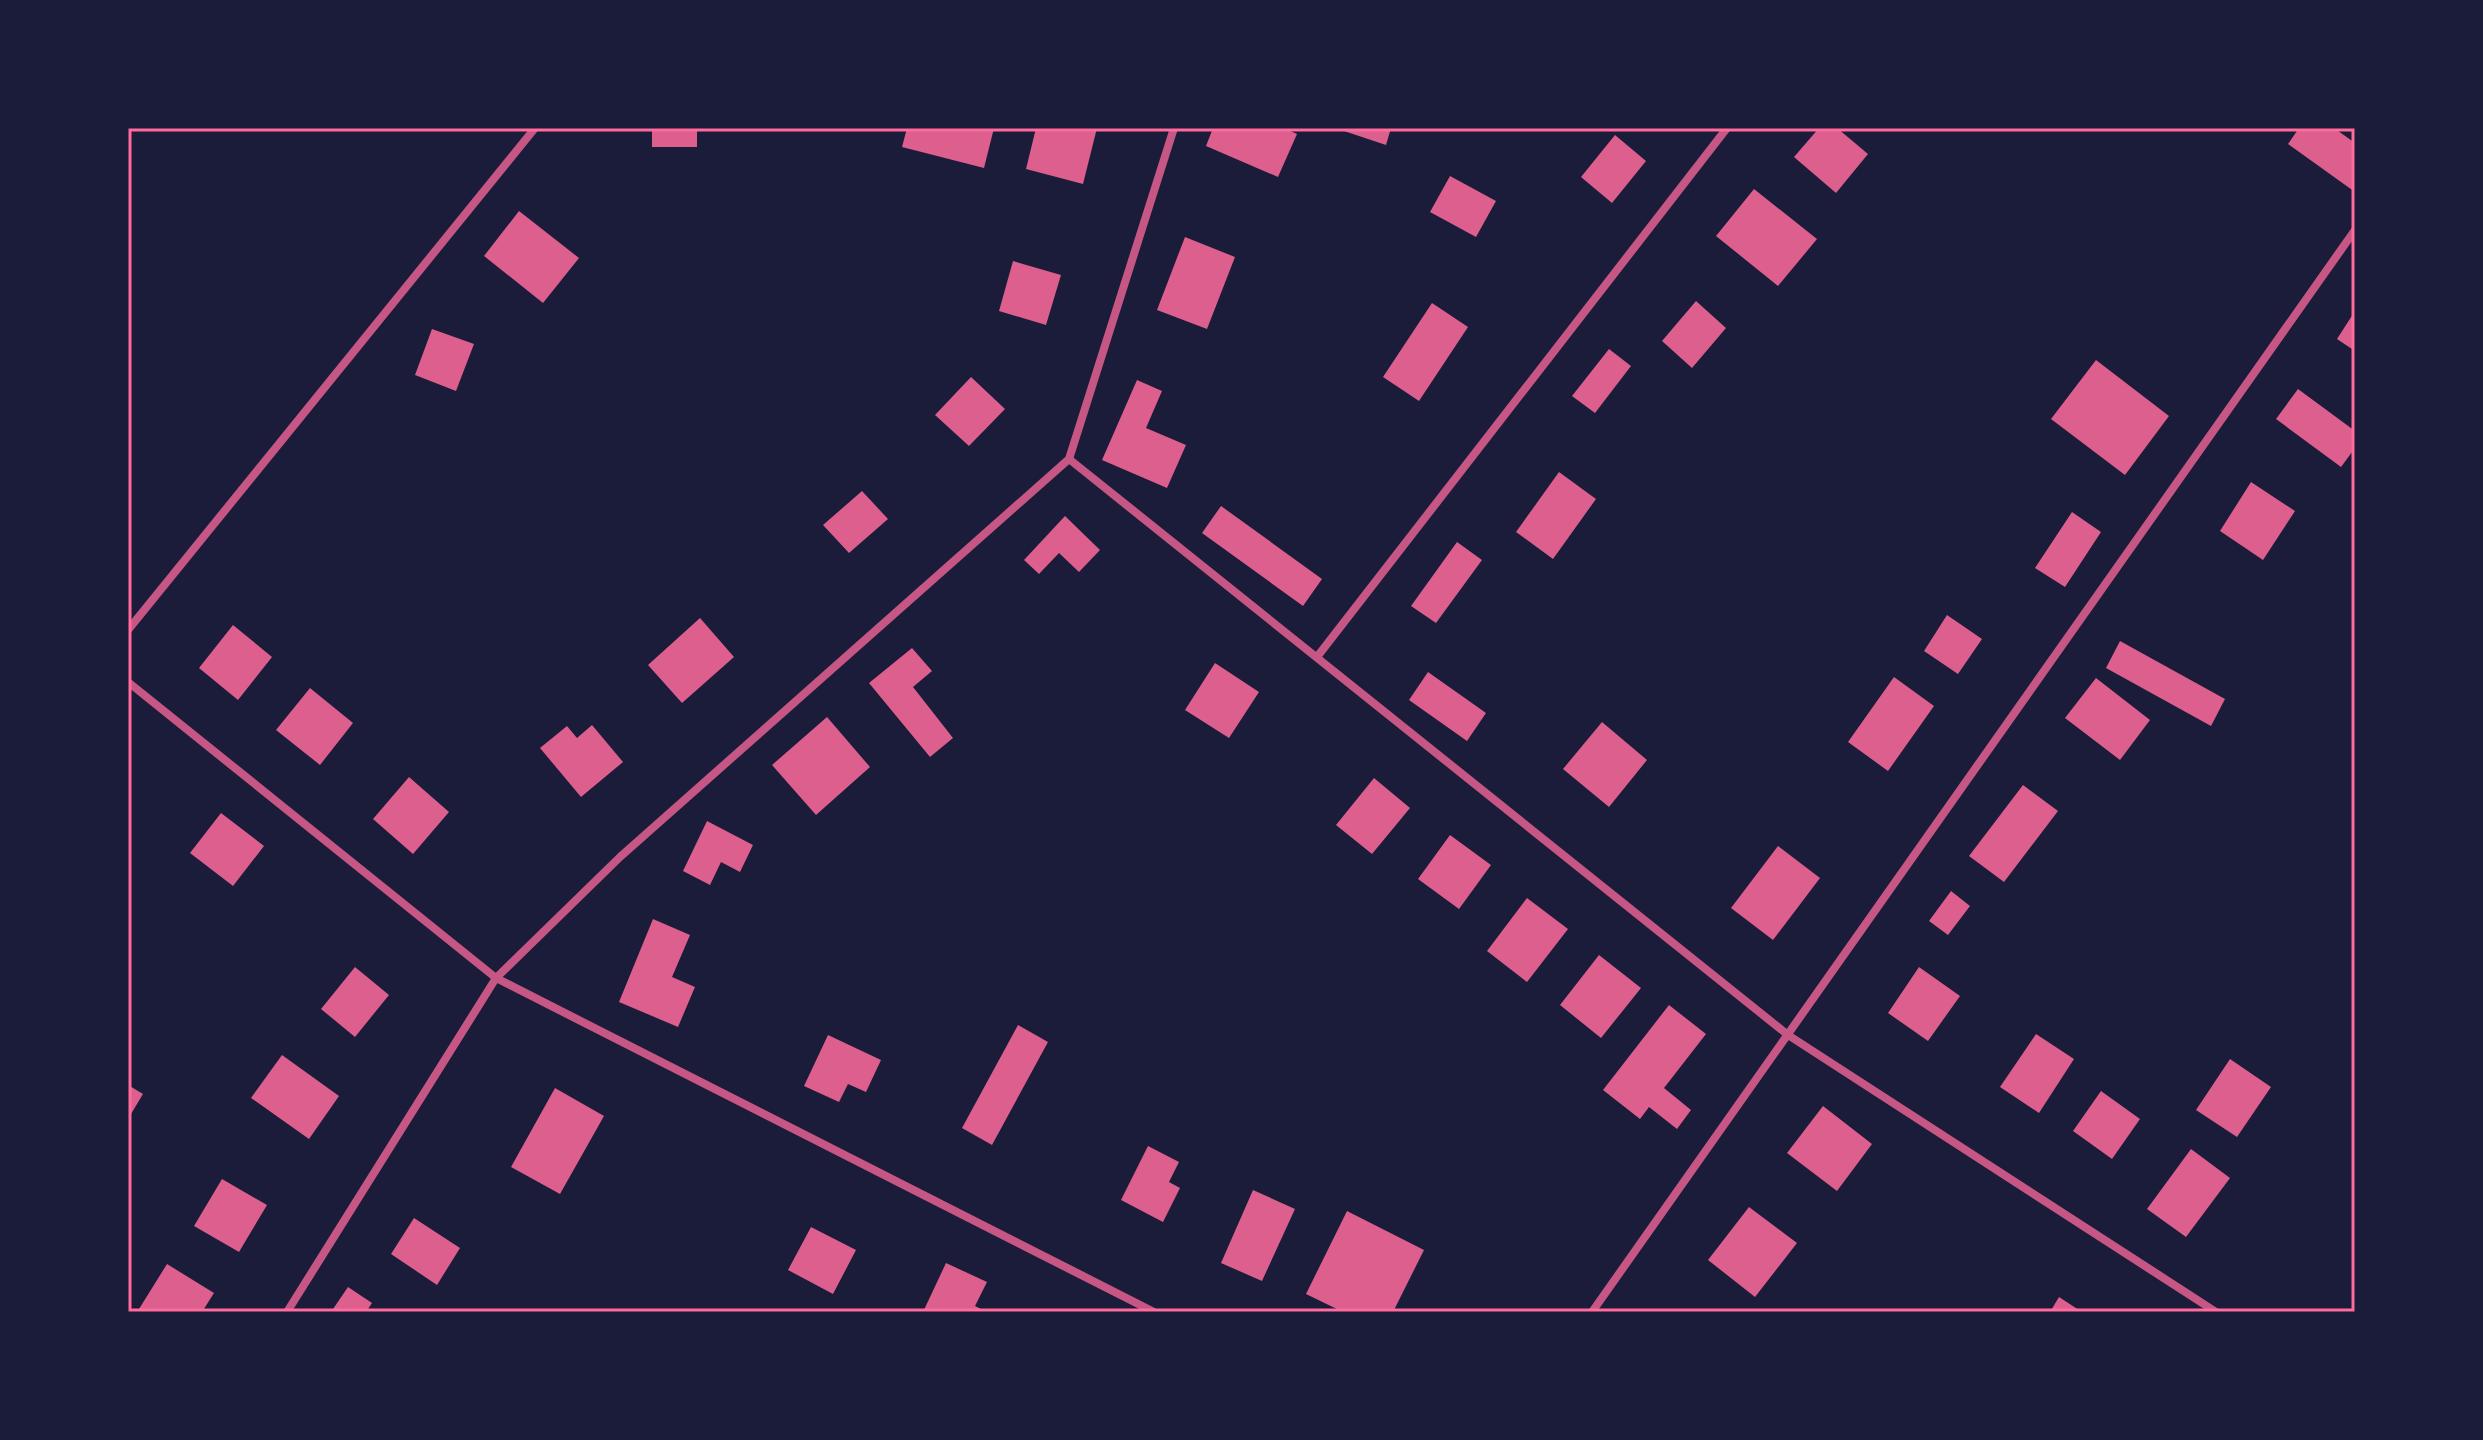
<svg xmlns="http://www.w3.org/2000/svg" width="2483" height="1440" font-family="Manrope,sans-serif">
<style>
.building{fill:#dd5f8e}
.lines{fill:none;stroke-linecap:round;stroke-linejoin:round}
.minor{stroke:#c65784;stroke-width:8}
.neatline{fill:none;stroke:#ff6b9d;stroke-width:3}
</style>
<rect width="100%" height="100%" fill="#1b1b3a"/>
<path class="building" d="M652,128h45v19h-45z
M907,128h87l-10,40 -82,-21z
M1036,128h61l-14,56 -57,-15z
M1213,128h71l13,6 -19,43 -72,-31z
M1335,128h56l-5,17z
M1819,128h18l31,26 -32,39 -42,-36z
M2299,128h35l21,15v49l-67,-48z
M1615,135l31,26 -34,42 -31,-26z
M1450,176l46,25 -20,36 -46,-25z
M1754,189l63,50 -39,47 -62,-50z
M519,211l60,47 -36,45 -59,-47z
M1185,237l50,20 -28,72 -50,-19z
M1013,261l48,14 -15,50 -47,-14z
M1696,301l30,27 -34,40 -30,-27z
M1432,303l36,24 -49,74 -36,-24z
M2355,311v40l-18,-12z
M432,329l42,15 -18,47 -41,-16z
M1609,349l22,17 -36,47 -23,-17z
M2096,360l73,56 -44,59 -74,-56z
M971,377l34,32 -36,37 -34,-31z
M1137,380l25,11 -16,37 40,17 -19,43 -65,-28z
M2298,389l57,42v17l-14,19 -65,-48z
M1559,472l37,27 -43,60 -37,-27z
M2251,482l44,29 -32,49 -43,-29z
M862,491l26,28 -39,34 -26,-28z
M1221,506l101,73 -19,27 -101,-73z
M2072,512l29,20 -36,55 -30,-19z
M1065,516l35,34 -21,22 -20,-19 -20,21 -15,-14z
M1457,542l25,18 -46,63 -25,-17z
M1947,615l35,24 -24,35 -34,-23z
M700,618l34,39 -52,46 -34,-38z
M233,625l39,32 -34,43 -39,-32z
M2120,641l105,58 -14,27 -105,-58z
M912,648l20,23 -19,16 40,51 -23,19 -61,-74z
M1215,663l44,29 -30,46 -44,-28z
M1428,672l58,41 -19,28 -58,-41z
M1894,677l40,29 -46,65 -40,-29z
M2096,678l54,42 -30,40 -55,-42z
M310,688l43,35 -33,42 -44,-35z
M827,717l43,50 -54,48 -44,-50z
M1602,722l45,38 -38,47 -46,-38z
M592,725l31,37 -42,35 -41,-49 27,-22 10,12z
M409,777l40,35 -36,42 -40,-35z
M1374,778l36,30 -38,46 -36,-29z
M2023,785l35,26 -54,71 -35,-26z
M221,813l43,33 -31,40 -43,-33z
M707,821l46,24 -13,27 -19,-10 -11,23 -27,-14z
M1450,835l41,30 -32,44 -41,-30z
M1778,846l42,32 -47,62 -42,-32z
M1951,891l19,15 -22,29 -19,-14z
M1527,898l41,31 -41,53 -40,-31z
M653,919l37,16 -18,42 23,10 -17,40 -59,-25z
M1599,955l42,33 -40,50 -41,-33z
M355,967l34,28 -34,42 -34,-28z
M1919,967l41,29 -32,45 -40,-28z
M1669,1005l37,29 -42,54 27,22 -14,19 -28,-22 -9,12 -37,-29z
M1018,1025l30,17 -56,103 -30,-17z
M2036,1034l38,25 -35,54 -39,-26z
M828,1035l53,25 -15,32 -18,-8 -9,18 -35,-16z
M282,1055l57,41 -30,43 -58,-41z
M2230,1059l41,28 -34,50 -41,-27z
M128,1085l15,9 -15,25z
M555,1088l49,28 -44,78 -49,-27z
M2101,1091l39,28 -28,40 -39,-28z
M1823,1106l49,38 -35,47 -50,-38z
M1148,1146l31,16 -10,20 11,6 -17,34 -42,-22z
M2191,1149l39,29 -44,59 -39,-28z
M222,1179l45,26 -28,47 -45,-26z
M1253,1190l42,19 -33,72 -41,-18z
M1749,1207l48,36 -42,54 -47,-37z
M1347,1211l77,39 -31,62h-50l-37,-18z
M414,1218l46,30 -23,37 -46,-31z
M811,1227l45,23 -23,44 -45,-24z
M946,1263l41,19 -12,24 12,6h-64z
M167,1264l47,29 -12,19h-58l-5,-3z
M348,1287l24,16 -6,9h-35z
M2059,1297l23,15h-32z"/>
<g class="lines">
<path class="minor" d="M1069,459l719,576 428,277
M128,630l407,-502
M1317,657l410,-529
M128,682l368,296 658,334
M287,1312l209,-334 124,-121 449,-398 105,-331
M1592,1312l763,-1082"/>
</g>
<rect width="2483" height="1440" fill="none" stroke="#1b1b3a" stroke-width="260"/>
<rect x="130" y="130" width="2223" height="1180" class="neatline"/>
</svg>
